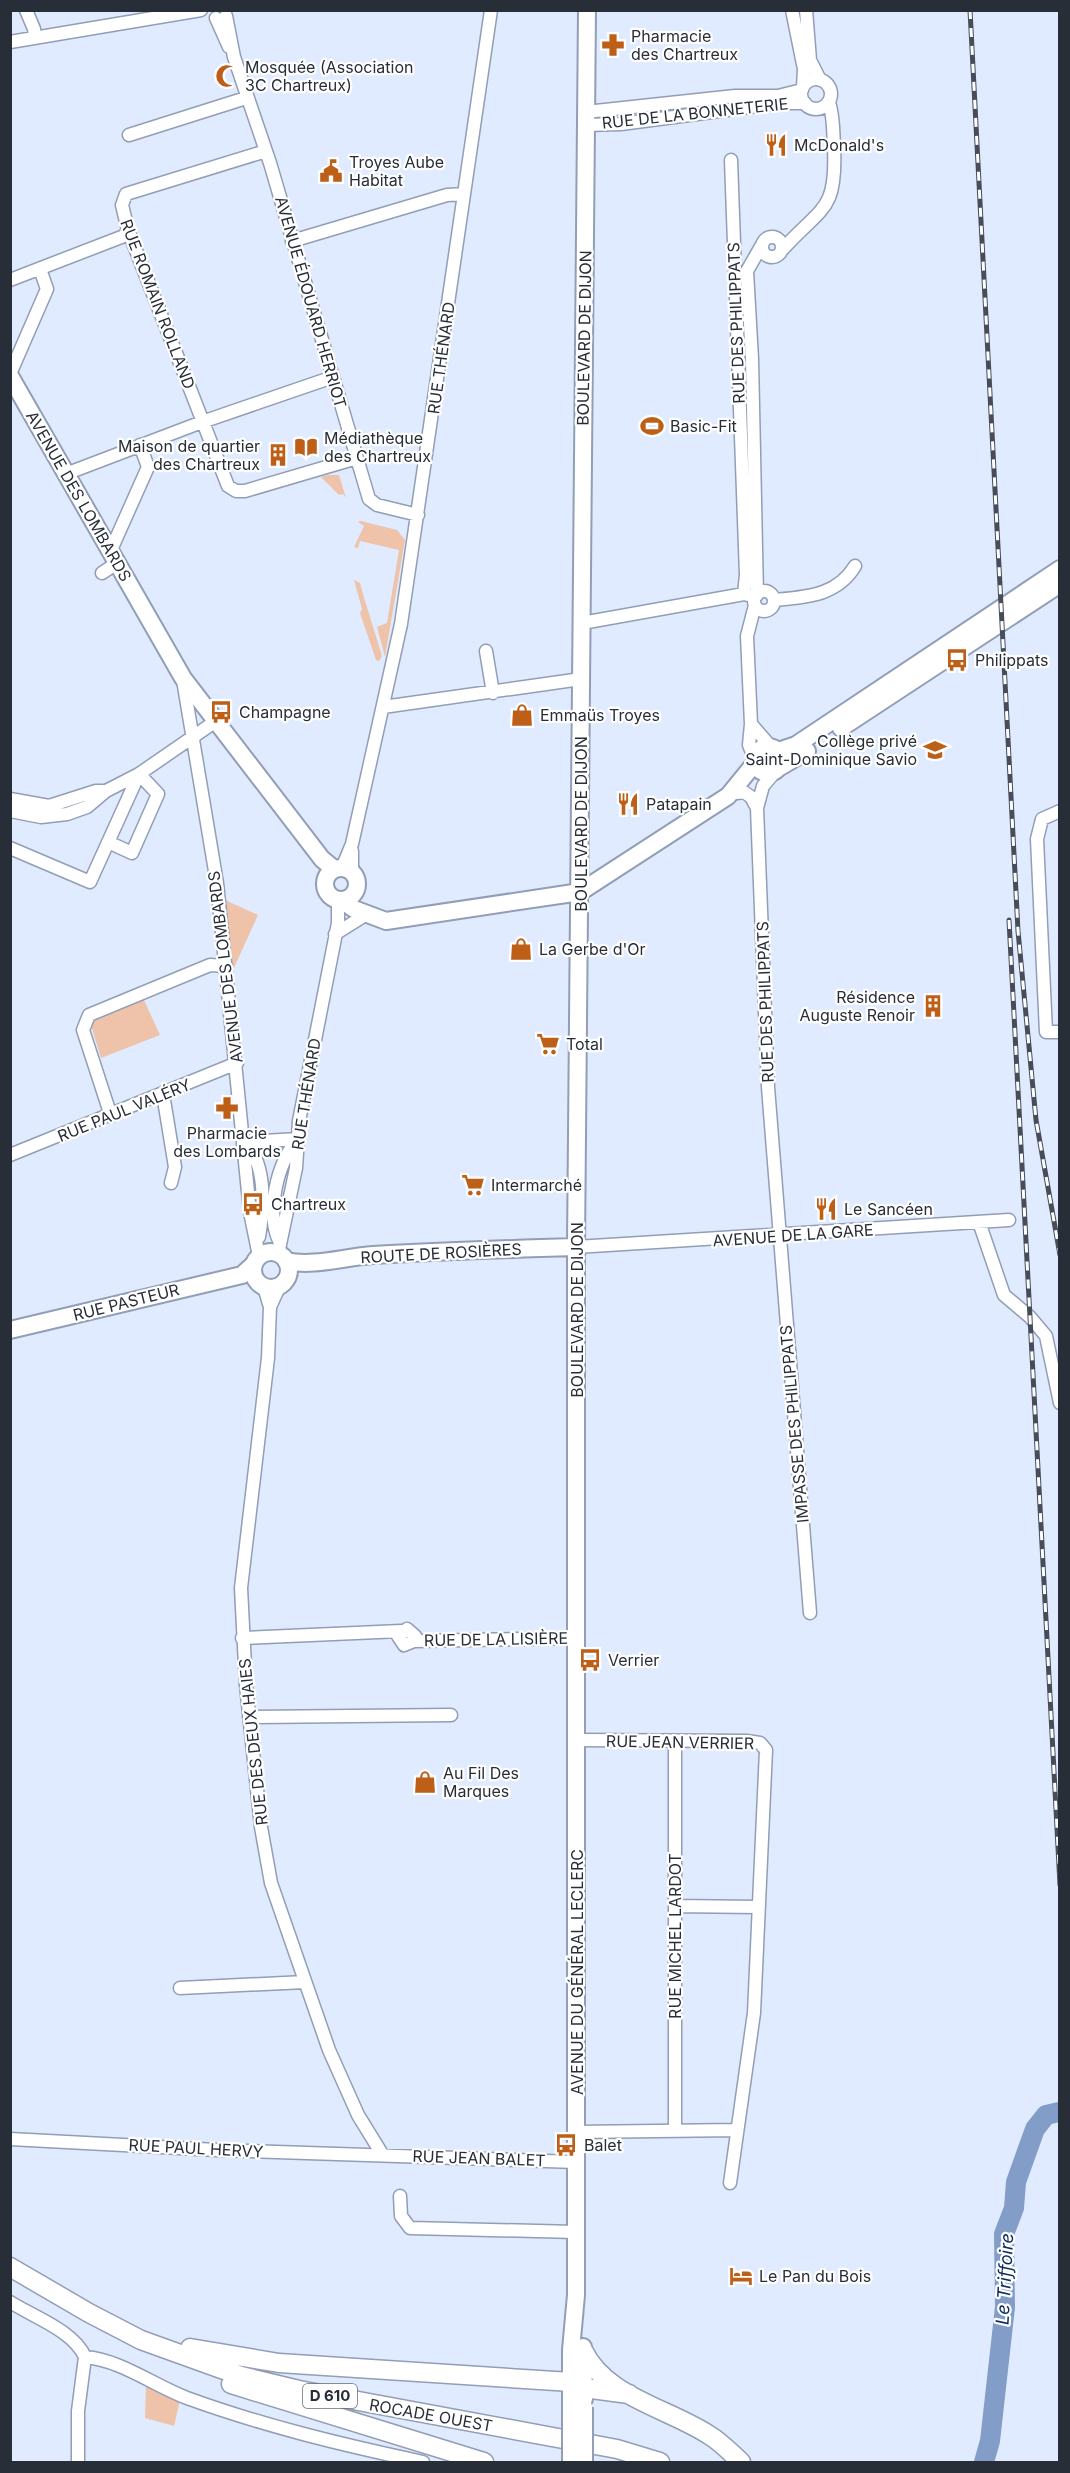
<svg xmlns="http://www.w3.org/2000/svg" width="1070" height="2473" font-family="Inter,sans-serif">
<style>
.green{fill:#eec3aa}
.lines{fill:none;stroke-linecap:round;stroke-linejoin:round}
.river{stroke:#839dc9;stroke-width:20}
.street-casing{stroke:#919eb5;stroke-width:15}
.secondary-casing{stroke:#919eb5;stroke-width:20}
.primary-casing{stroke:#919eb5;stroke-width:21}
.street{stroke:#fff;stroke-width:12}
.secondary{stroke:#fff;stroke-width:16}
.primary{stroke:#fff;stroke-width:18}
.rail-casing{stroke:#464d58;stroke-width:5}
.rail{stroke:#fff;stroke-width:3;stroke-dasharray:9;stroke-linecap:butt}
.secondary-bridge-casing{stroke:#919eb5;stroke-width:20;stroke-linecap:butt}
.secondary-bridge{stroke:#fff;stroke-width:16}
.labels{text-anchor:middle;stroke-width:4.5;stroke-linejoin:round;paint-order:stroke}
.shield{fill:#fff;stroke:#686d73;stroke-width:1.5}
.shield-label{font-size:15px;font-weight:bold;fill:#282e37}
.poi-label{font-size:16px;fill:#282e37;stroke:#fff;text-anchor:start}
.street-label{font-size:16px;fill:#282e37;stroke:#fff}
.water-label{font-size:18px;font-style:italic;fill:#0e2b60;stroke:#fff}
</style>
<rect width="100%" height="100%" fill="#e0ebff"/>
<path class="green" d="M328,475h11l7,23 -3,-4 -4,1 -18,-18z
M361,521l36,9 8,10 -20,117 -8,-30 10,-4 12,-73 -39,-9 -2,7 -4,-1 10,-21 -6,-4z
M354,580l6,3 2,8 20,65 -3,5 -3,-1 -16,-47 2,-4z
M225,900l33,15 -25,55z
M143,998l17,37 -59,23 -10,-33 3,-7z
M146,2386l34,14 -6,26 -29,-8z"/>
<g class="lines">
<path class="river" d="M984,2462l6,-21 15,-134 -1,-73 10,-26 2,-26 19,-53 11,-14 13,-3"/>
<g class="street-casing">
<path id="street" d="M26,10l8,19 1,9
M792,10l12,59 -1,18
M806,10l4,50 10,20
M226,16l8,41 36,106 99,336 8,6 41,10
M216,18l13,29
M10,42l191,-32
M801 94a15 15 0 1 1 30 0a15 15 0 1 1-30 0Z
M586,112l149,-16h43l24,-6
M586,125l35,-1 159,-21h25
M129,135l117,-37
M266,151l-140,43 -4,11 6,25 100,256 8,5h9l112,-33
M731,160l15,415 -2,19
M762 247a10 10 0 1 1 20 0a10 10 0 1 1-20 0Z
M292,241l155,-46 17,-1
M783,249c39,-43 54,-37 51,-102 -1,-16 0,-29 -5,-45
M10,280l114,-44 4,-6
M10,374l37,-85 -7,-20
M68,473l134,-51 131,-45
M111,550l37,-83 -8,-22
M102,573l15,-10
M754 601a10 10 0 1 1 20 0a10 10 0 1 1-20 0Z
M757,595l-5,-236 -5,-88 16,-28
M774,600c32,-3 63,-4 81,-34
M582,623l162,-29 8,2
M486,651l7,42
M183,680l34,203 33,329 9,44
M383,707l198,-28
M751,724l20,23
M755,760l-6,-15 2,-21 -4,-88 8,-31
M774,773l-11,13 -6,22 11,279 42,526
M737,793l7,-1 7,5 6,11
M10,799l39,7 47,-15h8
M10,811l31,6 26,-3 20,-7 19,-16 33,-17 77,-53
M1060,811l-18,8 -5,20 9,193h14
M10,848l80,34 49,-108 19,20 -26,59 -24,-11
M342,868l10,-24 49,-220 90,-614
M352,872v-21
M335,934l32,-20
M163,1094l12,73 -4,16
M111,1116l-28,-86 6,-15 121,-50 16,1
M245,1142c22,23 19,65 14,95
M245,1142l53,-3
M10,1155l227,-92
M979,1222l25,73 26,22 16,19 14,67
M280,1243c-15,-30 -3,-80 18,-104
M576,1247l433,-27
M278,1254l18,-86 3,-47 39,-198v-22
M264,1287l6,20 -2,51 -27,230 5,97 15,142 10,56 58,167 29,65 24,39
M270,1307l10,-22
M242,1638l159,-7
M414,1641l1,-5 -8,-7 -9,7 6,9 10,-4 164,-3
M249,1717l202,-2
M578,1740l168,1 14,2 6,7 -12,263 -24,170
M675,1906l82,1
M180,1988l125,-6
M675,2131v-390
M576,2132l161,-2
M10,2139l207,11 359,12
M400,2196l1,20 9,12 166,4
M10,2302c24,15 64,29 75,55 36,3 68,28 102,41 77,28 156,47 236,64
M78,2462v-51l7,-54"/>
</g>
<g class="secondary-casing">
<path id="secondary" d="M10,376l173,302 139,181 12,10
M841,728l219,-144
M755 760a13 13 0 1 1 26 0a13 13 0 1 1-26 0Z
M778,751l18,-6 264,-176
M780,767l27,-16
M325 884a16 16 0 1 1 32 0a16 16 0 1 1-32 0Z
M343,901l11,8 32,12 194,-29 148,-96 27,-33
M253 1270a18 18 0 1 1 36 0a18 18 0 1 1-36 0Z
M286,1261c27,6 58,-4 87,-6 68,-4 135,-6 203,-8
M10,1330l232,-55 11,-10
M583,2347l1,52
M571,2407v-57l5,-55v-1048l11,-1237"/>
</g>
<g class="primary-casing">
<path id="primary" d="M10,2267l79,46 52,27 100,36 58,14 318,59 43,13
M190,2348l89,15 292,19 13,6 45,6
M583,2350c22,47 85,58 126,85 12,7 22,18 32,27
M231,2384l253,78"/>
</g>
<use href="#street" class="street"/>
<use href="#secondary" class="secondary"/>
<use href="#primary" class="primary"/>
<g class="rail-casing">
<path id="rail" d="M970,10l48,921 18,189 24,135
M1009,920l51,965"/>
</g>
<use href="#rail" class="rail"/>
<g class="secondary-bridge-casing">
<path id="secondary-bridge" d="M571,2407v55
M584,2407v55"/>
</g>
<use href="#secondary-bridge" class="secondary-bridge"/>
</g>
<defs>
<g id="pharmacy-bare" transform="scale(1.8)"><path d="M-2-6h4v4h4v4h-4v4h-4v-4h-4v-4h4Z" fill="#bd5f16" stroke="#fff" stroke-width="2.5" paint-order="stroke"/></g>
<g id="mosque-bare" transform="scale(1.8)"><path d="M3.5-4.9A6 6 0 1 0 3.5 4.9A5 5 0 1 1 3.5-4.9Z" fill="#bd5f16" stroke="#fff" stroke-width="2.5" paint-order="stroke"/></g>
<g id="restaurant-bare" transform="scale(1.8)"><path d="M-5-6h1v4h1v-4h1v4h1v-4h1v5L-1.5 .5V6h-2V.5L-5-1ZM5-6V6H3V1.5H1.5Q1.5-4 5-6Z" fill="#bd5f16" stroke="#fff" stroke-width="2.5" paint-order="stroke"/></g>
<g id="civic-bare" transform="scale(1.8)"><path d="M-.6-6.5H3V-4.5H.6V-3L4-1V1h2V6H-6V1h2V-1L-.6-3ZM-1.2 2.5V6h2.4V2.5Z" fill="#bd5f16" stroke="#fff" stroke-width="2.5" paint-order="stroke"/></g>
<g id="stadium-bare" transform="scale(1.8)"><path d="M0-5a6.5 5 0 1 0 0 10a6.5 5 0 1 0 0-10ZM-3.5-1.8h7v3.6h-7Z" fill="#bd5f16" stroke="#fff" stroke-width="2.5" paint-order="stroke"/></g>
<g id="library-bare" transform="scale(1.8)"><path d="M-6-4Q-3-5.5-.7-3.5V5Q-3 3-6 4ZM6-4Q3-5.5 .7-3.5V5Q3 3 6 4Z" fill="#bd5f16" stroke="#fff" stroke-width="2.5" paint-order="stroke"/></g>
<g id="building-bare" transform="scale(1.8)"><path d="M-4-6H4V6H1V3H-1V6H-4ZM-2.5-4.3h1.7v1.8h-1.7ZM.8-4.3h1.7v1.8H.8ZM-2.5-1h1.7V.8h-1.7ZM.8-1h1.7V.8H.8Z" fill="#bd5f16" stroke="#fff" stroke-width="2.5" paint-order="stroke"/></g>
<g id="bus-bare" transform="scale(1.8)"><path d="M-5-6H5V4H4V6H2V4H-2V6H-4V4H-5ZM-3.5-4V0h7V-4ZM-3.5 1.2v1.5H-2V1.2ZM2 1.2v1.5H3.5V1.2Z" fill="#bd5f16" stroke="#fff" stroke-width="2.5" paint-order="stroke"/></g>
<g id="shop-bare" transform="scale(1.8)"><path d="M-5-2.5h2.3a2.7 3.5 0 0 1 5.4 0H5L5.5 6h-11ZM-1.5-2.5h3a1.5 2.3 0 0 0-3 0Z" fill="#bd5f16" stroke="#fff" stroke-width="2.5" paint-order="stroke"/></g>
<g id="school-bare" transform="scale(1.8)"><path d="M0-5L7-2L0 1L-7-2ZM-4 1L0 2.5L4 1V4Q0 6-4 4Z" fill="#bd5f16" stroke="#fff" stroke-width="2.5" paint-order="stroke"/></g>
<g id="supermarket-bare" transform="scale(1.8)"><path d="M-6-5.5h2.5l.6 2H6L4.5 2H-2.5L-4.4-4H-6ZM-1.5 3.2a1.3 1.3 0 1 0 .1 0ZM3 3.2a1.3 1.3 0 1 0 .1 0Z" fill="#bd5f16" stroke="#fff" stroke-width="2.5" paint-order="stroke"/></g>
<g id="hotel-bare" transform="scale(1.8)"><path d="M-6-4.5h1.5V1H6V5H4.5V3h-9V5H-6ZM-4 0a1.8 1.8 0 1 1 3.6 0ZM.5 0V-2.5h3Q6-2.5 6 0Z" fill="#bd5f16" stroke="#fff" stroke-width="2.5" paint-order="stroke"/></g>
</defs>
<g fill-rule="evenodd">
<use href="#pharmacy-bare" x="613" y="45"/>
<use href="#mosque-bare" x="227" y="76"/>
<use href="#restaurant-bare" x="776" y="145"/>
<use href="#civic-bare" x="331" y="171"/>
<use href="#stadium-bare" x="652" y="426"/>
<use href="#library-bare" x="306" y="447"/>
<use href="#building-bare" x="278" y="455"/>
<use href="#bus-bare" x="957" y="660"/>
<use href="#bus-bare" x="221" y="712"/>
<use href="#shop-bare" x="522" y="715"/>
<use href="#school-bare" x="935" y="750"/>
<use href="#restaurant-bare" x="628" y="804"/>
<use href="#shop-bare" x="521" y="949"/>
<use href="#building-bare" x="933" y="1006"/>
<use href="#supermarket-bare" x="548" y="1044"/>
<use href="#pharmacy-bare" x="227" y="1108"/>
<use href="#supermarket-bare" x="473" y="1185"/>
<use href="#bus-bare" x="253" y="1204"/>
<use href="#restaurant-bare" x="826" y="1209"/>
<use href="#bus-bare" x="590" y="1660"/>
<use href="#shop-bare" x="425" y="1782"/>
<use href="#bus-bare" x="566" y="2145"/>
<use href="#hotel-bare" x="741" y="2276"/>
</g>
<g class="labels">
<rect class="shield" x="303" y="2384" width="54" height="24" rx="4.5"/>
<g class="shield-label">
<text x="330" y="2401">D 610</text>
</g>
<g class="poi-label">
<text x="631" y="42">Pharmacie<tspan x="631" dy="18">des Chartreux</tspan></text>
<text x="245" y="73">Mosquée (Association<tspan x="245" dy="18">3C Chartreux)</tspan></text>
<text x="794" y="151">McDonald's</text>
<text x="349" y="168">Troyes Aube<tspan x="349" dy="18">Habitat</tspan></text>
<text x="670" y="432">Basic-Fit</text>
<text x="324" y="444">Médiathèque<tspan x="324" dy="18">des Chartreux</tspan></text>
<text x="260" y="452" text-anchor="end">Maison de quartier<tspan x="260" dy="18">des Chartreux</tspan></text>
<text x="975" y="666">Philippats</text>
<text x="239" y="718">Champagne</text>
<text x="540" y="721">Emmaüs Troyes</text>
<text x="917" y="747" text-anchor="end">Collège privé<tspan x="917" dy="18">Saint-Dominique Savio</tspan></text>
<text x="646" y="810">Patapain</text>
<text x="539" y="955">La Gerbe d'Or</text>
<text x="915" y="1003" text-anchor="end">Résidence<tspan x="915" dy="18">Auguste Renoir</tspan></text>
<text x="566" y="1050">Total</text>
<text x="227" y="1139" text-anchor="middle">Pharmacie<tspan x="227" dy="18">des Lombards</tspan></text>
<text x="491" y="1191">Intermarché</text>
<text x="271" y="1210">Chartreux</text>
<text x="844" y="1215">Le Sancéen</text>
<text x="608" y="1666">Verrier</text>
<text x="443" y="1779">Au Fil Des<tspan x="443" dy="18">Marques</tspan></text>
<text x="584" y="2151">Balet</text>
<text x="759" y="2282">Le Pan du Bois</text>
</g>
<g class="street-label">
<text transform="translate(695 113) rotate(-6)" y="6">RUE DE LA BONNETERIE</text>
<text transform="translate(311 302) rotate(74)" y="6">AVENUE ÉDOUARD HERRIOT</text>
<text transform="translate(158 304) rotate(69)" y="6">RUE ROMAIN ROLLAND</text>
<text transform="translate(736 323) rotate(-92)" y="6">RUE DES PHILIPPATS</text>
<text transform="translate(584 338) rotate(-89)" y="6">BOULEVARD DE DIJON</text>
<text transform="translate(441 358) rotate(-82)" y="6">RUE THÉNARD</text>
<text transform="translate(79 496) rotate(60)" y="6">AVENUE DES LOMBARDS</text>
<text transform="translate(581 824) rotate(-90)" y="6">BOULEVARD DE DIJON</text>
<text transform="translate(225 967) rotate(-97)" y="6">AVENUE DES LOMBARDS</text>
<text transform="translate(765 1002) rotate(-92)" y="6">RUE DES PHILIPPATS</text>
<text transform="translate(306 1094) rotate(-81)" y="6">RUE THÉNARD</text>
<text transform="translate(124 1110) rotate(-22)" y="6">RUE PAUL VALÉRY</text>
<text transform="translate(793 1235) rotate(-4)" y="6">AVENUE DE LA GARE</text>
<text transform="translate(441 1253) rotate(-3)" y="6">ROUTE DE ROSIÈRES</text>
<text transform="translate(126 1302) rotate(-14)" y="6">RUE PASTEUR</text>
<text transform="translate(577 1310) rotate(-90)" y="6">BOULEVARD DE DIJON</text>
<text transform="translate(794 1424) rotate(-95)" y="6">IMPASSE DES PHILIPPATS</text>
<text transform="translate(496 1639) rotate(-1)" y="6">RUE DE LA LISIÈRE</text>
<text transform="translate(253 1742) rotate(-96)" y="6">RUE DES DEUX HAIES</text>
<text transform="translate(680 1742) rotate(1)" y="6">RUE JEAN VERRIER</text>
<text transform="translate(675 1936) rotate(-90)" y="6">RUE MICHEL LARDOT</text>
<text transform="translate(577 1972) rotate(-90)" y="6">AVENUE DU GÉNÉRAL LECLERC</text>
<text transform="translate(196 2148) rotate(3)" y="6">RUE PAUL HERVY</text>
<text transform="translate(479 2158) rotate(2)" y="6">RUE JEAN BALET</text>
<text transform="translate(431 2415) rotate(10)" y="6">ROCADE OUEST</text>
</g>
<g class="water-label">
<text transform="translate(1005 2279) rotate(-87)" y="6">Le Triffoire</text>
</g>
</g>
<rect width="1070" height="2473" fill="none" stroke="#282e37" stroke-width="24"/>
</svg>
